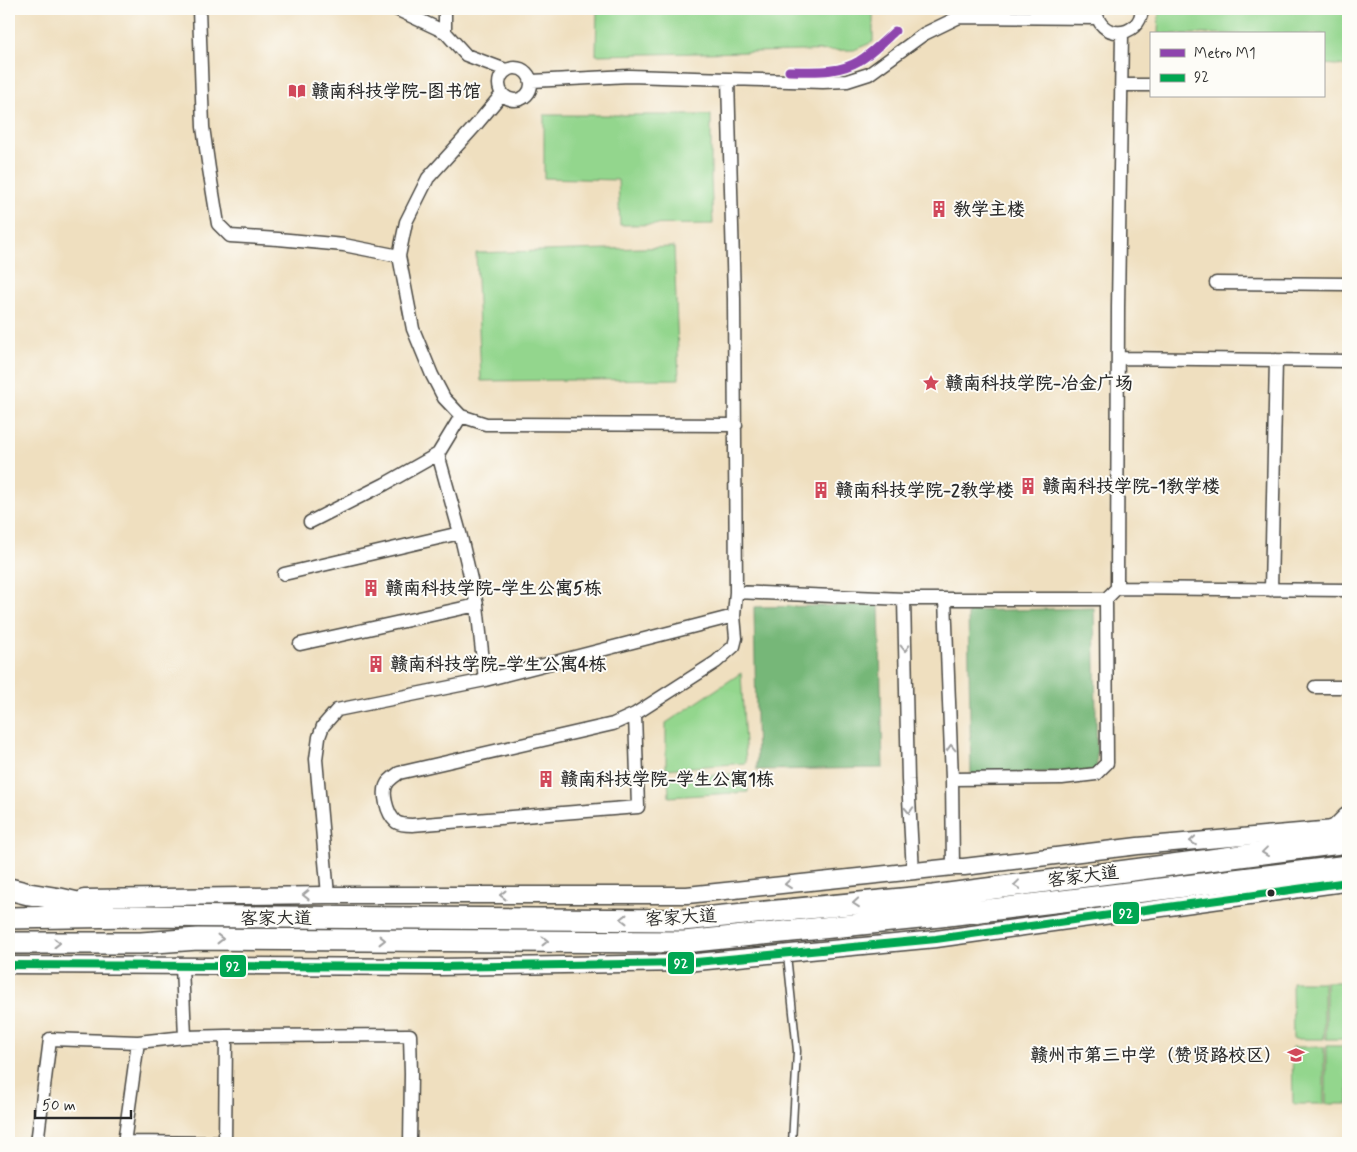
<svg xmlns="http://www.w3.org/2000/svg" width="1357" height="1152" font-family="Mynerve,'LXGW WenKai TC',sans-serif">
<style>
.green{fill:#93d68d;stroke:#5f805c}
.forest{fill:#76b778;stroke:#507152}
.lines{fill:none;stroke-linecap:round;stroke-linejoin:round}
.service-casing{stroke:#484641;stroke-width:9}
.minor-casing{stroke:#484641;stroke-width:15}
.tertiary-casing{stroke:#484641;stroke-width:19}
.primary-casing{stroke:#484641;stroke-width:24}
.service{stroke:#fff;stroke-width:6}
.minor{stroke:#fff;stroke-width:12}
.tertiary{stroke:#fff;stroke-width:16}
.primary{stroke:#fff;stroke-width:21}
.bus-1-casing{stroke:#fdfcf7;stroke-width:11}
.bus-1{stroke:#00a651;stroke-width:8}
.metro-1-casing{stroke:#fdfcf7;stroke-width:12}
.metro-1{stroke:#8e44ad;stroke-width:9}
.oneway{stroke:#a0a0a0}
.bus-dot{fill:#2b2b2b;stroke:#fdfcf7;stroke-width:2}
.labels{text-anchor:middle;stroke-width:4;stroke-linejoin:round;paint-order:stroke}
.poi-label{font-size:18px;font-weight:bold;fill:#2b2b2b;stroke:#fdfcf7;text-anchor:start}
.street-label{font-size:18px;fill:#2b2b2b;stroke:#fdfcf7}
.line-badge{stroke:#fdfcf7;stroke-width:2}
.badge-label{font-size:14px;text-anchor:middle;font-weight:bold;fill:#fff}
</style>
<rect width="100%" height="100%" fill="#fdfcf7"/>
<filter id="ink" filterUnits="userSpaceOnUse"><feTurbulence type="fractalNoise" baseFrequency=".02" numOctaves="2"/><feDisplacementMap in="SourceGraphic" scale="10" xChannelSelector="R" yChannelSelector="G"/><feConvolveMatrix kernelMatrix="1 2 1 2 8 2 1 2 1" color-interpolation-filters="sRGB"/></filter>
<filter id="wash" filterUnits="userSpaceOnUse"><feTurbulence type="fractalNoise" baseFrequency=".0096" numOctaves="4" result="noise"/><feDisplacementMap in="SourceGraphic" scale="20" xChannelSelector="R" yChannelSelector="G"/><feGaussianBlur stdDeviation="1.12" result="paint"/><feColorMatrix in="noise" values="0 0 0 0 0 0 0 0 0 0 0 0 0 0 0 0 0 1.4 0 .05"/><feComposite in="paint" operator="in"/></filter>
<g filter="url(#wash)">
<rect width="100%" height="100%" fill="#efdfbf"/>
<path class="green" d="M597,9h276v33l-19,8 -258,5z
M1159,9h189v57l-25,-2v-30h-165z
M544,115h167v65l2,44 -93,1 -2,-45 -74,-2z
M674,247l5,132 -198,2 -5,-128z
M741,673l5,90 -80,6v-46z
M747,773l1,19 -79,5 -1,-19z
M1292,982h32v57h-31z
M1326,982h22v57h-22z
M1326,1046h22v58h-22z
M1292,1047h32v57h-31z"/>
<path class="forest" d="M879,605l4,163 -126,2 -3,-163z
M1094,608l3,163 -126,3 -3,-163z"/>
</g>
<g filter="url(#ink)">
<g class="lines">
<g class="service-casing">
<path id="service" d="M787,955l10,96 -5,92"/>
</g>
<g class="minor-casing">
<path id="minor" d="M199,9l4,118 6,42 9,55 12,12 48,3 66,6 55,11
M396,9l49,23 21,23 40,15
M445,9v23
M1096,9c1,31 44,31 46,0
M499 84a16 16 0 1 1 32 0a16 16 0 1 1-32 0Z
M728,79l6,220 2,293 168,7h202l11,-11 1,-281 4,-274
M532,81l97,-5 194,6 24,-1 22,-7 55,-40 35,-17 139,1
M1122,85h29
M502,94l-26,31 -48,53 -22,44 -7,34 14,73 19,46 12,23 17,18 25,8 250,1
M1216,283l132,1
M1118,358l230,3
M461,416l-23,38 22,79 17,72 8,75
M310,522l75,-38 53,-30
M284,574l176,-41
M1117,588l231,2
M1271,590l5,-230
M904,599l4,181 5,92
M945,599l7,180 1,88
M300,644l177,-39
M1315,687h33
M635,714l-22,10 -214,49c-3,2 -7,5 -10,8 -9,9 -2,33 7,41 5,3 11,3 16,3l226,-18 -3,-93 81,-52 18,-16 2,-8 -2,-22 2,-24
M952,779l110,-1 34,-4 11,-11 -1,-164
M328,895l-12,-136 3,-22 4,-11 14,-16 148,-30 249,-64
M182,966l3,71 41,-1 -1,107
M226,1036l184,-1 1,39 -1,69
M124,1142l101,1
M37,1143l13,-104 88,3
M124,1143l14,-101 47,-5"/>
</g>
<g class="tertiary-casing">
<path id="tertiary" d="M84,898l244,-3h359l266,-28h11l174,-21 196,-17
M9,965l429,2 248,-4 250,-24 408,-56"/>
</g>
<g class="primary-casing">
<path id="primary" d="M1314,842l23,-13 11,-11
M1317,873l20,5 11,5
M9,889l20,5 31,5 44,10
M9,918l124,-2 549,4 251,-24 415,-54
M9,943h132l57,-4 486,3 256,-26 408,-50"/>
</g>
<use href="#service" class="service"/>
<use href="#minor" class="minor"/>
<use href="#tertiary" class="tertiary"/>
<use href="#primary" class="primary"/>
<g class="bus-1-casing">
<path id="bus-1" d="M9,965l429,2 248,-4 250,-24 412,-57"/>
</g>
<use href="#bus-1" class="bus-1"/>
<g class="metro-1-casing">
<path id="metro-1" d="M789,71c24,0 48,3 70,-10 11,-6 26,-21 36,-30"/>
</g>
<use href="#metro-1" class="metro-1"/>
</g>
<defs><path id="oneway-chevron" d="M-2-3.5L2.5 0L-2 3.5" fill="none" stroke-width="1.6" stroke-linecap="round" stroke-linejoin="round" transform="scale(1.25)"/></defs>
<g class="oneway">
<use href="#oneway-chevron" transform="translate(905 648) rotate(89)"/>
<use href="#oneway-chevron" transform="translate(951 748) rotate(-92)"/>
<use href="#oneway-chevron" transform="translate(909 810) rotate(87)"/>
<use href="#oneway-chevron" transform="translate(1193 841) rotate(175)"/>
<use href="#oneway-chevron" transform="translate(1265 852) rotate(173)"/>
<use href="#oneway-chevron" transform="translate(788 884) rotate(174)"/>
<use href="#oneway-chevron" transform="translate(1017 885) rotate(173)"/>
<use href="#oneway-chevron" transform="translate(306 895) rotate(179)"/>
<use href="#oneway-chevron" transform="translate(503 895) rotate(180)"/>
<use href="#oneway-chevron" transform="translate(856 903) rotate(175)"/>
<use href="#oneway-chevron" transform="translate(624 919) rotate(-180)"/>
<use href="#oneway-chevron" transform="translate(220 939)"/>
<use href="#oneway-chevron" transform="translate(382 940)"/>
<use href="#oneway-chevron" transform="translate(545 941)"/>
<use href="#oneway-chevron" transform="translate(57 943)"/>
</g>
</g>
<defs>
<g id="library-bare" transform="scale(1.35)"><path d="M-6-4Q-3-5.5-.7-3.5V5Q-3 3-6 4ZM6-4Q3-5.5 .7-3.5V5Q3 3 6 4Z" fill="#d1495b" stroke="#fdfcf7" stroke-width="2.5" paint-order="stroke"/></g>
<g id="building-bare" transform="scale(1.35)"><path d="M-4-6H4V6H1V3H-1V6H-4ZM-2.5-4.3h1.7v1.8h-1.7ZM.8-4.3h1.7v1.8H.8ZM-2.5-1h1.7V.8h-1.7ZM.8-1h1.7V.8H.8Z" fill="#d1495b" stroke="#fdfcf7" stroke-width="2.5" paint-order="stroke"/></g>
<g id="sight-bare" transform="scale(1.35)"><path d="M0-6L1.8-2.2L6-1.7L2.9 1.2L3.7 5.4L0 3.3L-3.7 5.4L-2.9 1.2L-6-1.7L-1.8-2.2Z" fill="#d1495b" stroke="#fdfcf7" stroke-width="2.5" paint-order="stroke"/></g>
<g id="school-bare" transform="scale(1.35)"><path d="M0-5L7-2L0 1L-7-2ZM-4 1L0 2.5L4 1V4Q0 6-4 4Z" fill="#d1495b" stroke="#fdfcf7" stroke-width="2.5" paint-order="stroke"/></g>
</defs>
<g fill-rule="evenodd">
<use href="#library-bare" x="297" y="91"/>
<use href="#building-bare" x="939" y="209"/>
<use href="#sight-bare" x="931" y="383"/>
<use href="#building-bare" x="1028" y="486"/>
<use href="#building-bare" x="821" y="490"/>
<use href="#building-bare" x="371" y="588"/>
<use href="#building-bare" x="376" y="664"/>
<use href="#building-bare" x="546" y="779"/>
<use href="#school-bare" x="1296" y="1055"/>
</g>
<circle class="bus-dot" cx="1271" cy="893" r="4.5"/>
<g class="labels">
<g class="poi-label">
<text x="311" y="97">赣南科技学院-图书馆</text>
<text x="953" y="215">教学主楼</text>
<text x="945" y="389">赣南科技学院-冶金广场</text>
<text x="1042" y="492">赣南科技学院-1教学楼</text>
<text x="835" y="496">赣南科技学院-2教学楼</text>
<text x="385" y="594">赣南科技学院-学生公寓5栋</text>
<text x="390" y="670">赣南科技学院-学生公寓4栋</text>
<text x="560" y="785">赣南科技学院-学生公寓1栋</text>
<text x="1282" y="1061" text-anchor="end">赣州市第三中学（赞贤路校区）</text>
</g>
<g class="street-label">
<text transform="translate(1083 876) rotate(-7)" y="6">客家大道</text>
<text transform="translate(681 917) rotate(-3)" y="6">客家大道</text>
<text x="276" y="924">客家大道</text>
</g>
</g>
<g class="line-badge">
<rect x="1112" y="901" width="28" height="24" rx="5" fill="#00a651"/>
<rect x="667" y="951" width="28" height="24" rx="5" fill="#00a651"/>
<rect x="219" y="954" width="28" height="24" rx="5" fill="#00a651"/>
</g>
<g class="badge-label">
<text x="1126" y="918">92</text>
<text x="681" y="968">92</text>
<text x="233" y="971">92</text>
</g>
<rect width="1357" height="1152" fill="none" stroke="#fdfcf7" stroke-width="30"/>
<rect x="1150" y="32" width="175" height="65" fill="#fdfcf7" stroke="#a9a8a5"/>
<rect x="1160" y="49" width="25" height="8" fill="#8e44ad" stroke="#a9a8a5"/>
<text x="1194" y="58" font-size="15" fill="#2b2b2b">Metro M1</text>
<rect x="1160" y="74" width="25" height="8" fill="#00a651" stroke="#a9a8a5"/>
<text x="1194" y="82" font-size="15" fill="#2b2b2b">92</text>
<path d="M35 1110v8h96v-8" fill="none" stroke="#2b2b2b" stroke-width="2.5"/>
<text x="42" y="1110" font-size="15" fill="#2b2b2b" stroke="#fdfcf7" stroke-width="4" paint-order="stroke">50 m</text>
</svg>
